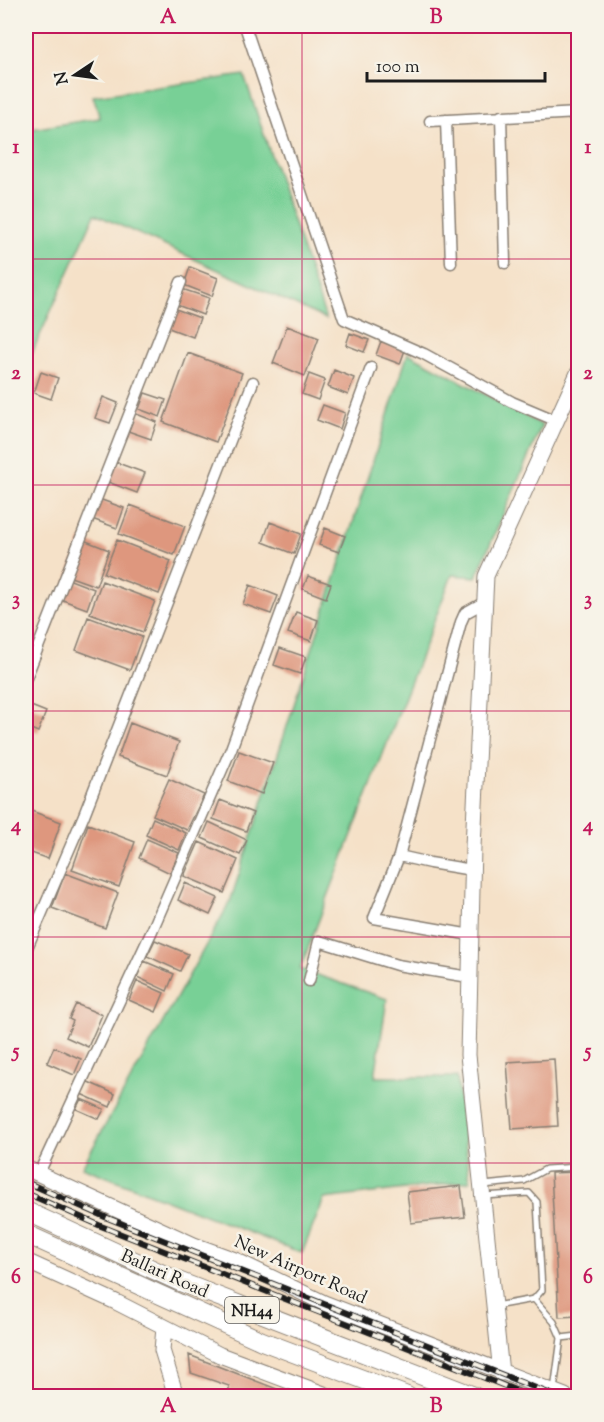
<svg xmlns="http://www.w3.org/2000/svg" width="604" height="1422" font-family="'Sorts Mill Goudy',serif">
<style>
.green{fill:#78d096;stroke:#4a7659;stroke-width:1.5}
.building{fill:#de977e}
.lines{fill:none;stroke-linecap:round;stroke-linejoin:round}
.lane-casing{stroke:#887e72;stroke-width:8}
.street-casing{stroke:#887e72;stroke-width:13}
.secondary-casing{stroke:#887e72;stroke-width:17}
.highway-casing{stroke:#887e72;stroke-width:20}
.lane{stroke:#fff;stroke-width:5}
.street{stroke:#fff;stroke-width:10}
.secondary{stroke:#fff;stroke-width:15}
.highway{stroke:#fff;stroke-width:18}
.rail-casing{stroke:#1c1c1c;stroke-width:6}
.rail{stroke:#f7f3e8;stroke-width:4;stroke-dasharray:11;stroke-linecap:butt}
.grid{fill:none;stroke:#c2185b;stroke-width:1.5;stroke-opacity:0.55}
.labels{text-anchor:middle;stroke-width:5;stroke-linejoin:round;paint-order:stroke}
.shield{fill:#f7f3e8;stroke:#5e5c59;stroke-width:1.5}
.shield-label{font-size:16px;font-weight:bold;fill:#1c1c1c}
.street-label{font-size:18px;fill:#1c1c1c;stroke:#f7f3e8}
.neatline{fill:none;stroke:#c2185b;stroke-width:2}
.grid-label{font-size:20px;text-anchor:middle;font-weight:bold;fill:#c2185b}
</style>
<rect width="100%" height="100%" fill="#f7f3e8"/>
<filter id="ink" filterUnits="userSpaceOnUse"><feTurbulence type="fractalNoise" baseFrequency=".0167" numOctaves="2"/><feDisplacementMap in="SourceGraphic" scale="12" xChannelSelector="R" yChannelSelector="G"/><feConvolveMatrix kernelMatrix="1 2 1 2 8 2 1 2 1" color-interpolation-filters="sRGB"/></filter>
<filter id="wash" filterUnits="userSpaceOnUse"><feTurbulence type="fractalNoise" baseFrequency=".008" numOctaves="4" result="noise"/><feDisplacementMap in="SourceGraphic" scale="24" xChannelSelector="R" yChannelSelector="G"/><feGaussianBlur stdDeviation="1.35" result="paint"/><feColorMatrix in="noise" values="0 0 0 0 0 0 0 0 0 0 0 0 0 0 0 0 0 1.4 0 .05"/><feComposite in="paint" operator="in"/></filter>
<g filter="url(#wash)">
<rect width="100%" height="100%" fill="#f5e1c8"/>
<path class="green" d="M244,75l82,244 -231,-105 -69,152v-236l74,-12 -7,-22z
M408,353l134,72 -66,152 -24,-2 -152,394 87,30 -12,78h82l13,104 -146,18 -22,54 -220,-86 148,-265z"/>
<g id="blocks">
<path class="building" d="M190,267l28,11 -6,18 -28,-11z
M182,289l27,9 -6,17 -26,-10z
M173,308l27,10 -7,19 -27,-10z
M287,326l32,12 -14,38 -32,-13z
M350,333l19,7 -5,12 -18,-7z
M381,341l24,9 -5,14 -24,-9z
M188,353l54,20 -26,69 -53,-20z
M334,370l20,8 -6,17 -20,-8z
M41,372l17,6 -7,21 -17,-6z
M309,374l16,6 -7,20 -16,-6z
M145,393l21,7 -6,17 -21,-8z
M103,397l15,6 -8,20 -15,-5z
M323,405l22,8 -5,16 -23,-9z
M134,413l23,9 -6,17 -23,-8z
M115,462l30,11 -8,20 -29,-11z
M99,499l25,9 -7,20 -25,-9z
M130,505l55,21 -11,29 -55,-21z
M270,522l31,12 -7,20 -31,-12z
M325,528l20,8 -6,16 -20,-7z
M81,539l28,11 -13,36 -28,-10z
M117,540l54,21 -12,33 -55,-21z
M308,576l23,8 -5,14 -23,-9z
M68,579l26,10 -7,20 -27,-10z
M102,581l53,20 -12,31 -53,-19z
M250,585l28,11 -7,18 -28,-10z
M296,612l22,8 -7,21 -23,-8z
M88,617l54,20 -12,33 -54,-20z
M280,648l26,9 -6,17 -26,-9z
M26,704l20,8 -8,20 -12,-5z
M130,723l49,19 -12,33 -49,-18z
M239,751l34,12 -11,31 -34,-13z
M169,779l35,16 -17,35 -34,-15z
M220,800l33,13 -7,18 -33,-12z
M26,809l35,13 -13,37 -22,-8z
M153,818l33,15 -7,17 -33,-15z
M209,822l38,18 -7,15 -38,-17z
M88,824l47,18 -16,45 -47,-17z
M147,839l32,14 -9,20 -31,-15z
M199,842l39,18 -14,33 -40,-17z
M65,873l53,20 -13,35 -53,-20z
M185,883l33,15 -8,17 -32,-15z
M155,940l33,14 -8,17 -33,-15z
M575,958h3v21h-2z
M144,961l30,13 -7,17 -30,-14z
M137,981l27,12 -8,19 -27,-12z
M76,1004l26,11 -14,32 -22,-10 7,-16 -4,-2z
M54,1047l27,12 -7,16 -27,-12z
M554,1059l4,67 -46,3 -5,-67z
M86,1081l29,13 -5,13 -29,-13z
M81,1099l23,10 -5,10 -23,-10z
M578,1172v144l-19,1 -8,-144z
M461,1186l4,31 -54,6 -4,-31z
M26,1282l7,3 -7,19z
M189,1355l106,41h-66v-10l-38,-13z"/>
</g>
</g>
<g filter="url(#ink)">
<use href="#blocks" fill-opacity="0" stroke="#887e72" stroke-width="1.5"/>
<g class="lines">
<g class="lane-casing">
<path id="lane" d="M483,1185l41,-4 22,-12 32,-2
M484,1196l45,-3 8,9 5,88 -8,9 -39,7
M534,1299l20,23 7,16 -7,52
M561,1338l17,-2"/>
</g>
<g class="street-casing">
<path id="street" d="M245,26l99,293 80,35 88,48 45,19
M501,116l4,147
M446,120l5,143
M430,121l148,-8
M26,678l155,-396
M399,856l62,-234 4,-9 20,-11
M471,935l-97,-17 25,-62 31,7 42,7
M26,950l58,-135 169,-433
M309,981l10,-40 78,24 72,12
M39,1173l112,-240 80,-184 140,-381"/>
</g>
<g class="secondary-casing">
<path id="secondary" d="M26,1168l168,77 41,15 89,43 241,93
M26,1261l90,41 104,53 109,41
M164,1328l-2,22 14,46
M501,1373l-33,-318 5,-208 13,-271 92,-203"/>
</g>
<g class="highway-casing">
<path id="highway" d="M26,1211l152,70 296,115
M26,1234l236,107 145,55"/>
</g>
<use href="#lane" class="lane"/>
<use href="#street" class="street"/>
<use href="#secondary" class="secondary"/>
<use href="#highway" class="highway"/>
<g class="rail-casing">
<path id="rail" d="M26,1182l79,35 451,179
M26,1193l75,33 429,170"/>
</g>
<use href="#rail" class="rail"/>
</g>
</g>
<path class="grid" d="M302,26v1370M26,259h552M26,485h552M26,711h552M26,937h552M26,1163h552"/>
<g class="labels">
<rect class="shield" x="225" y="1297" width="54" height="26" rx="4.5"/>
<g class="shield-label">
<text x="252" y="1316">NH44</text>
</g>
<g class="street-label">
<text transform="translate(301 1269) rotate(24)" y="6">New Airport Road</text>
<text transform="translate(165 1273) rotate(24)" y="6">Ballari Road</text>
</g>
</g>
<rect width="604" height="1422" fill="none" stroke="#f7f3e8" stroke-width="66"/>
<g transform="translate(75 75) rotate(257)" stroke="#f7f3e8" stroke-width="4.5" paint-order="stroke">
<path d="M0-4.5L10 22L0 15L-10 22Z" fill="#1c1c1c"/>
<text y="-9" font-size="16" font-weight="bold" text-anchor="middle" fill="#1c1c1c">N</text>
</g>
<path d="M367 72v9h178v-9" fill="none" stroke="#1c1c1c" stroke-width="3"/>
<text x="376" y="72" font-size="18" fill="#1c1c1c" stroke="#f7f3e8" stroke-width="4.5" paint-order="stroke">100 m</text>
<rect x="33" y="33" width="538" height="1356" class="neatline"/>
<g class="grid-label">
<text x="168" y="23">A</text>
<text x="436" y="23">B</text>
<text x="16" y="153">1</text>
<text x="588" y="153">1</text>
<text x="16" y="379">2</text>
<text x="588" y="379">2</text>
<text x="16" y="605">3</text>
<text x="588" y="605">3</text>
<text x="16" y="831">4</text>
<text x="588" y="831">4</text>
<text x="16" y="1057">5</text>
<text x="588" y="1057">5</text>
<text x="16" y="1283">6</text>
<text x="588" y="1283">6</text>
<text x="168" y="1412">A</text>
<text x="436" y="1412">B</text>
</g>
</svg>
